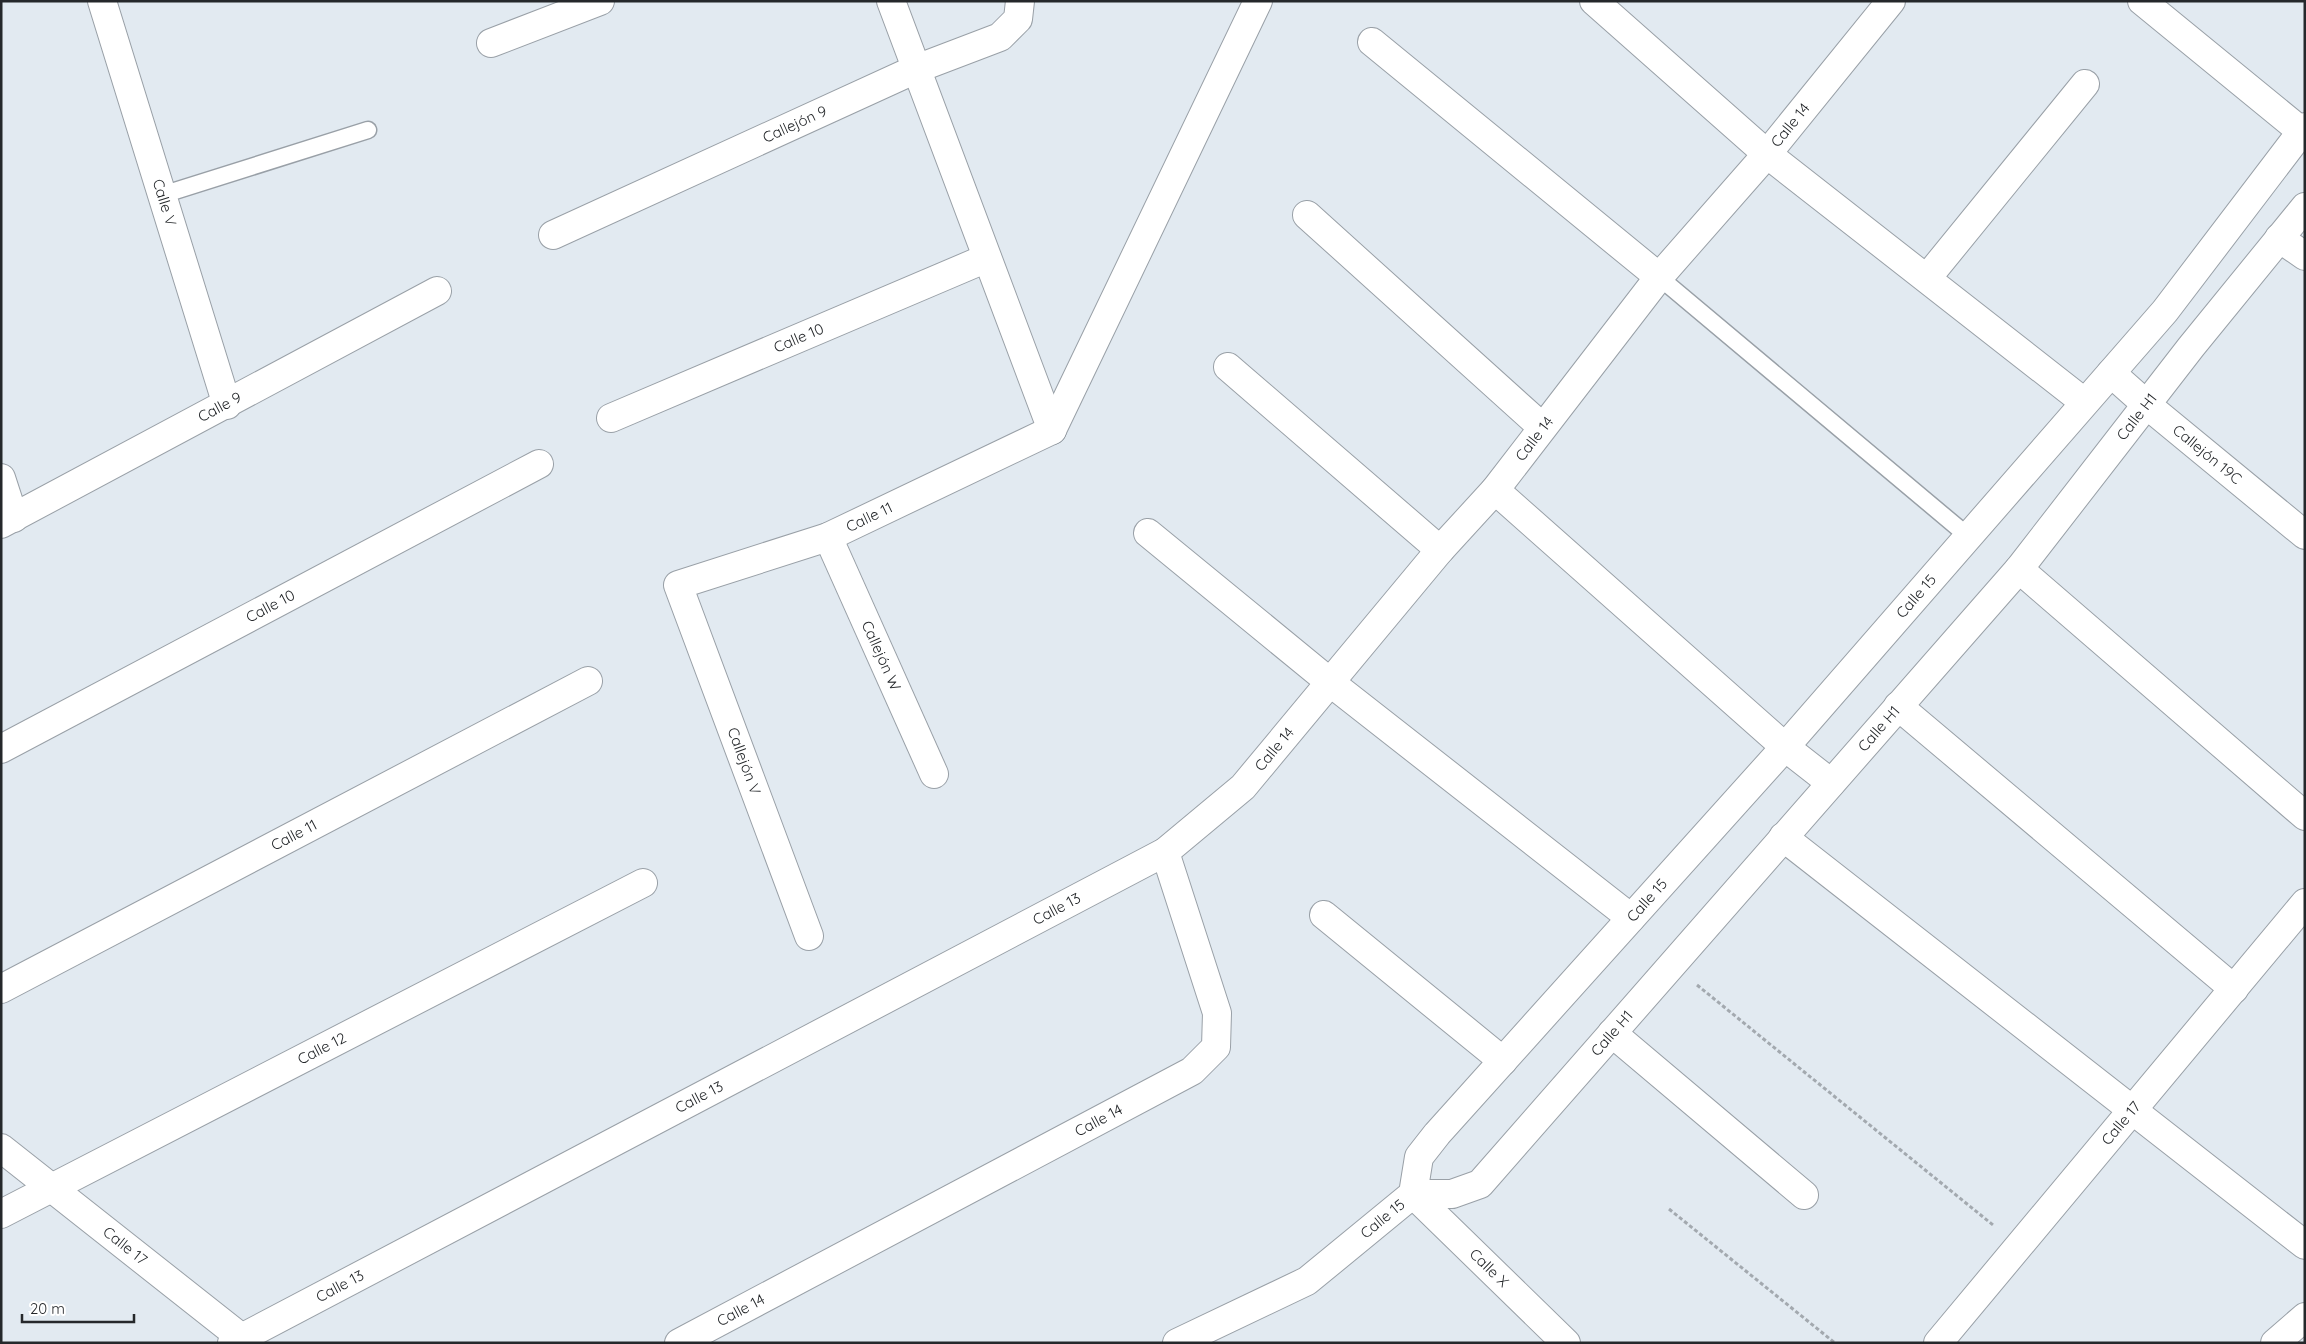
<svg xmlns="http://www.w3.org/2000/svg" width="2306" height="1344" font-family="Quicksand,sans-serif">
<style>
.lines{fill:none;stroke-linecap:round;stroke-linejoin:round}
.service-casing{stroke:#99a0a7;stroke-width:19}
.minor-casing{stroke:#99a0a7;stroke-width:30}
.path{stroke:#a3a9af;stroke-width:3;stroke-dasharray:4 2.5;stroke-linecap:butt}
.service{stroke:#fff;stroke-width:16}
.minor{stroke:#fff;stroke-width:28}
.labels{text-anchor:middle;stroke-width:4.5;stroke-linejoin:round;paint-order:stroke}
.street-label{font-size:15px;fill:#25282b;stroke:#fff}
</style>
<rect width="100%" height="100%" fill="#e2eaf1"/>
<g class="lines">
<g class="service-casing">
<path id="service" d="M162,195l206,-65
M1659,277l310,260"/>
</g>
<g class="minor-casing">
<g id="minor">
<path id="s1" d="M102,1l125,404"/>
<path d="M891,1l161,429"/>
<path d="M1594,1l173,153 317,248"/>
<path d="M2142,1l159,130"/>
<path d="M1372,42l287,235"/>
<path d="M491,43l109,-42"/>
<path d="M1307,215l235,212"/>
<path id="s2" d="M553,235l363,-166 84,-32 18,-18 2,-18"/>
<path d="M2279,238l26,18"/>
<path d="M1927,278l158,-194"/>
<path d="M1228,367l212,183"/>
<path id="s3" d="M2111,373l36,32 158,130"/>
<path id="s4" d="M611,418l376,-160"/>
<path d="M1052,430l206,-429"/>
<path d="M1,478l13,40"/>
<path d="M1495,490l290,257 46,36"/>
<path id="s5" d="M1,524l436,-233"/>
<path d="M1148,533l183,150 300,235"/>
<path id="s6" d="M828,537l106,237"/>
<path d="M2019,569l286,247"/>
<path d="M1898,706l336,283"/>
<path id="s7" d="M1,749l538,-285"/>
<path d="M1783,837l522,408"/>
<path d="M1324,915l179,146"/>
<path id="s8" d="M809,936l-131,-351 150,-48 224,-107"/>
<path id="s9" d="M1,989l587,-308"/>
<path d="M1612,1033l192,162"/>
<path id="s10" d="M1,1148l247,195"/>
<path id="s11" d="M1413,1194h39l28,-10 539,-615 172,-222 114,-140"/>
<path id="s12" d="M1413,1194l153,149"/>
<path id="s13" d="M1,1214l642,-331"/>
<path id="s14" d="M232,1343l933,-491 78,-65 197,-237 55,-60 164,-213 108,-123 124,-153"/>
<path id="s15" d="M679,1343l513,-272 24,-24 1,-34 -52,-161"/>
<path id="s16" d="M1177,1343l130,-62 106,-87 6,-37 18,-23 348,-387 380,-436 140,-184"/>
<path id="s17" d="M1938,1343l367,-440"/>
<path d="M2275,1343l30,-26"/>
</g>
</g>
<path class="path" d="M1697,985l296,240
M1669,1209l166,134"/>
<use href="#service" class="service"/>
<use href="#minor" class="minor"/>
</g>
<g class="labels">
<g class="street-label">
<text dy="5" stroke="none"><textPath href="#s2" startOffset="266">Callejón 9</textPath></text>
<text dy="5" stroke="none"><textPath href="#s14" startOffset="2015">Calle 14</textPath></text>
<text dy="5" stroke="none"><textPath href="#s1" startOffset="211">Calle V</textPath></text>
<text dy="5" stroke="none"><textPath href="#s4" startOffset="204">Calle 10</textPath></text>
<text dy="5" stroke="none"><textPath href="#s5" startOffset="248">Calle 9</textPath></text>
<text dy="5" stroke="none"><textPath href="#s11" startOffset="1079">Calle H1</textPath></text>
<text dy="5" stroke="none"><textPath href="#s14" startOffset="1610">Calle 14</textPath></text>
<text dy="5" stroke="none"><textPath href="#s3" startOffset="126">Callejón 19C</textPath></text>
<text dy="5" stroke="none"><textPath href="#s8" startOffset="578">Calle 11</textPath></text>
<text dy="5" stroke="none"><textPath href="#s16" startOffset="1068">Calle 15</textPath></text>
<text dy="5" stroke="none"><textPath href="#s7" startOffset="305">Calle 10</textPath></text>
<text dy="5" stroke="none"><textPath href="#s6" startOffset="130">Callejón W</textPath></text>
<text dy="5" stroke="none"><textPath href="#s11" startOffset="674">Calle H1</textPath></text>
<text dy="5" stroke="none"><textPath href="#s14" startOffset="1205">Calle 14</textPath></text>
<text transform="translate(744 761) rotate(70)" y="5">Callejón V</text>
<text dy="5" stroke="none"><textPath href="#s9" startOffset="331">Calle 11</textPath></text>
<text dy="5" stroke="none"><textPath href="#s16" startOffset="662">Calle 15</textPath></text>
<text dy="5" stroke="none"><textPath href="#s14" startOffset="932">Calle 13</textPath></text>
<text dy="5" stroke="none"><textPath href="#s11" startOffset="269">Calle H1</textPath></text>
<text dy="5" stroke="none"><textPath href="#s13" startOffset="361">Calle 12</textPath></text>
<text dy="5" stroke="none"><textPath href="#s14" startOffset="528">Calle 13</textPath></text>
<text dy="5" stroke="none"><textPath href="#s15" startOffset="475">Calle 14</textPath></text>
<text dy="5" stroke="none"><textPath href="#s17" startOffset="286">Calle 17</textPath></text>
<text dy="5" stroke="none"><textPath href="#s16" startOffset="242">Calle 15</textPath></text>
<text dy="5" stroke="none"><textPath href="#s10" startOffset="158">Calle 17</textPath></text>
<text dy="5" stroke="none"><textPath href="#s12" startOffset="106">Calle X</textPath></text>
<text dy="5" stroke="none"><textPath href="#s14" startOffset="122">Calle 13</textPath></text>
<text dy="5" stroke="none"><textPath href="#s15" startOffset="70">Calle 14</textPath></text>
</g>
</g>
<rect width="2306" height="1344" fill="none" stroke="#25282b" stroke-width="5"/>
<path d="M22 1314v8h112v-8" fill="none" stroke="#25282b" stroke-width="2.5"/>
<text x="30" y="1314" font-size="15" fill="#25282b" stroke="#ffffff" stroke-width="4" paint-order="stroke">20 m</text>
</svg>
